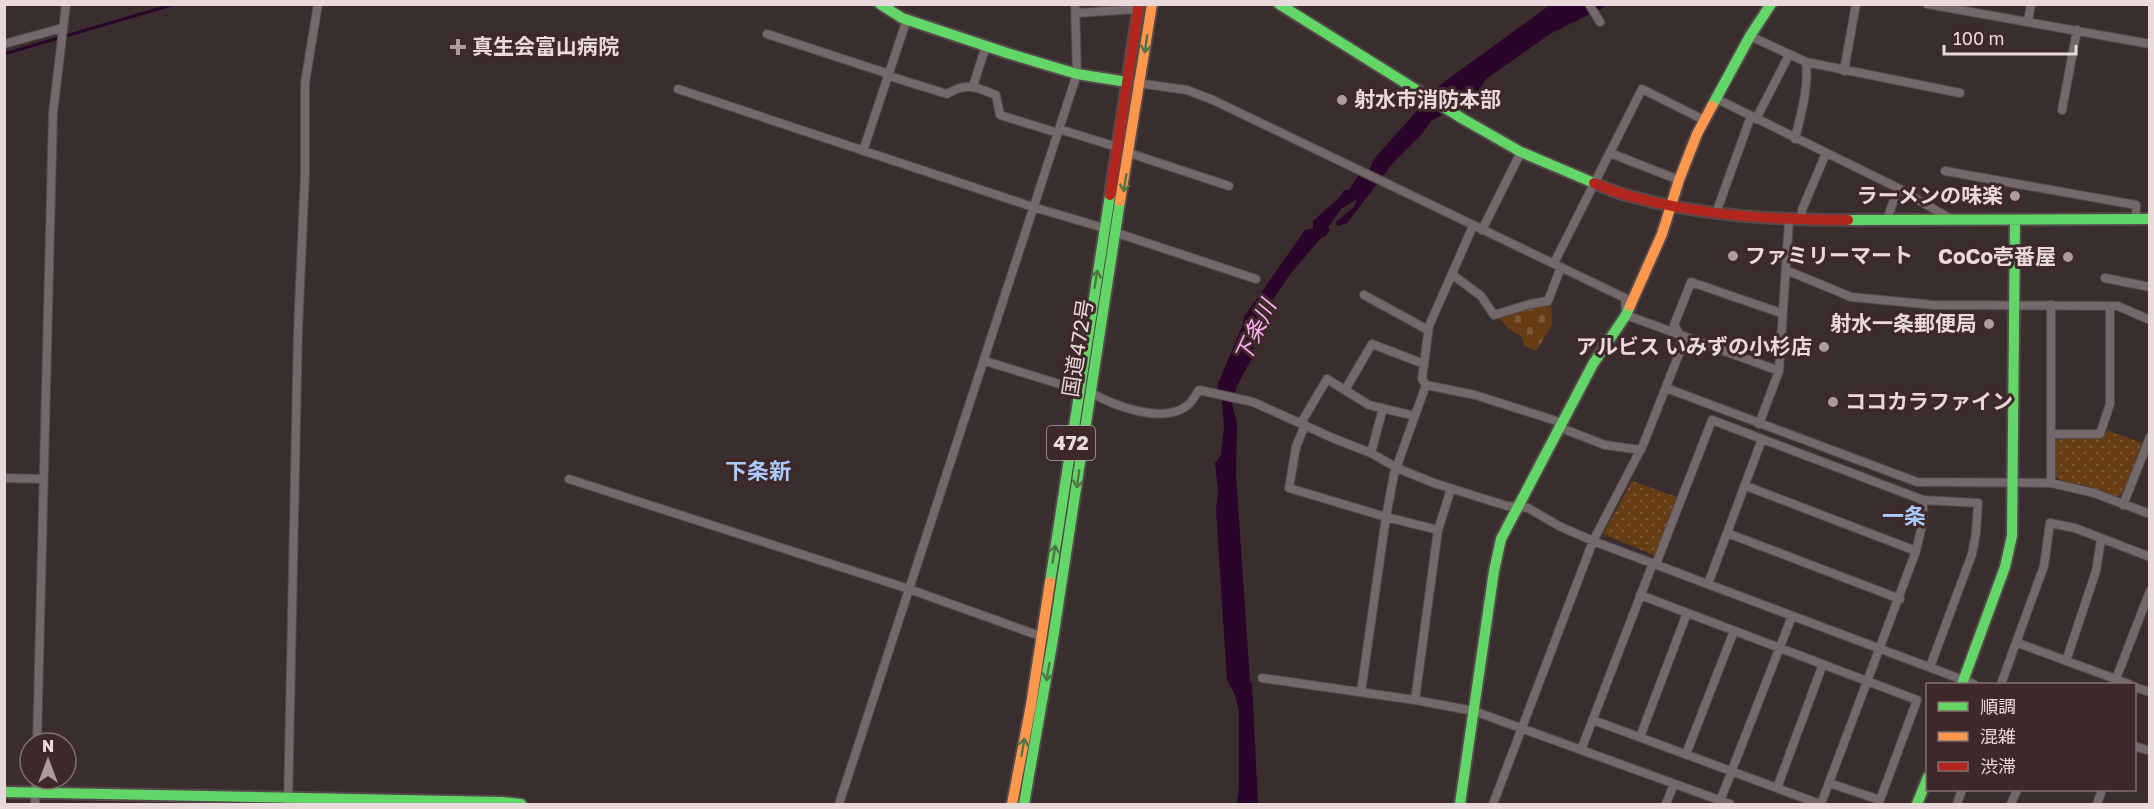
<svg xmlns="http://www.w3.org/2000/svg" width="2154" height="809" font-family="'Golos Text','Noto Sans JP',sans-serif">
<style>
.green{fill:url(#green-dots)}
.cemetery{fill:url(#cemetery-stones)}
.water{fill:#2b042a}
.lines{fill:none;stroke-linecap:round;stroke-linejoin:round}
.stream{stroke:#2b042a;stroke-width:3}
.street-casing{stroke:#54494a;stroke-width:10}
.fast-casing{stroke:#54494a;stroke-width:14}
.slow-casing{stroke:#54494a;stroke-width:14}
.jam-casing{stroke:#54494a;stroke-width:14}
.street{stroke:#73686a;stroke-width:8}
.fast{stroke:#63d668;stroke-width:10}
.slow{stroke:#ff974d;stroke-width:10}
.jam{stroke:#b3261e;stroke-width:10}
.oneway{stroke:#4f7645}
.poi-dot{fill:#ab9d9e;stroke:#3e2829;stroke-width:2}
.labels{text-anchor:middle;stroke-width:6;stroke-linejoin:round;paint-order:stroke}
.shield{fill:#3e2829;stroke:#b5a4a5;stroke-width:1.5}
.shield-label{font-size:20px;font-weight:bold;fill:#e8d9da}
.poi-label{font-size:21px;font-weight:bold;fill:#e8d9da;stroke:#3e2829;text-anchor:start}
.street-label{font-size:21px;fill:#e8d9da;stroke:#3e2829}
.water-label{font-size:22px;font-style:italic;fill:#feb1f9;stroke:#3e2829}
.neighbourhood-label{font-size:22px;font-weight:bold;fill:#abcafd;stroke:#3e2829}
</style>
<defs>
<pattern id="green-dots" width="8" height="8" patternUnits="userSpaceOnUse" patternTransform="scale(1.5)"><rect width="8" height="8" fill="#663c15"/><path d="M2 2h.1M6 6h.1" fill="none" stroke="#7c5836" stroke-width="1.8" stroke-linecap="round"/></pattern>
<pattern id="cemetery-stones" width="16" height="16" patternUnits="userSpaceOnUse" patternTransform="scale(1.5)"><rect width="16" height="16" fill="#663c15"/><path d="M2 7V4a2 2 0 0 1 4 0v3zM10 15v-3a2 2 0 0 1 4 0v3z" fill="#7c5836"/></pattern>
</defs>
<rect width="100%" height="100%" fill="#392d2e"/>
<path class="green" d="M2107,430l35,13 -19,50 -6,4 -26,-10 -31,-7 -6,-4 1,-34 4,-4 44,1z
M1632,481l45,16 -21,59 -53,-22z"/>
<path class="cemetery" d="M1551,302l1,23 -16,26 -12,-5 -2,-9 -13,-8 -12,-13z"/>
<path class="water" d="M1550,5h58l-58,29 -64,45 -7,11 -19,15 -29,16 -10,14 -28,28 -46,60 -10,3 -1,-4 18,-15 3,-8 -16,10 -13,18 2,3 -4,6 -5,2 -30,35 -23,34 -13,32 -3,19 -15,28 -5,18 5,18 -1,54 14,205 2,3 6,120h-21l2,-17v-76l-4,-16 -8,-15 -11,-170 2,-20 -3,-27 6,-8 3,-28 -2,-26 -5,-15 26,-62 1,-7 61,-87 8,-2v-7l27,-24 4,-7h5l11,-17 9,-3 5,-11 66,-74z"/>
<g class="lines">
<path class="stream" d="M4,54l171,-50"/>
<g class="street-casing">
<path id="street" d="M1589,4l11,18
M1927,4l223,40
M1076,13l62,-4
M2028,22l3,-18
M767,34l122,40
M1750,36l56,26 154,31
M4,44l58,-16
M1844,71l12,-67
M889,76l58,18c20,-12 28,-7 49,1l4,20 58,18
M1137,83l50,7 26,10 412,198 1,17 153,56
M973,86l13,-40
M678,89l355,118 71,21
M1715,98l183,90 51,30
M2062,110l15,-80
M1756,119l33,-64
M1059,129l58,18
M1795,139c6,-25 14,-52 11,-77
M863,151l44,-132
M1129,153l100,33
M1610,153l69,27
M1945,171l191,34v14
M1716,213l35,-97
M1802,220v-10l24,-57
M1887,220l11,-32
M1473,226l-44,100 -7,53 4,6 49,10 88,28
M1482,230l39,-78
M1117,233l139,46
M1554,263l88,-174 62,31
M1786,270l65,27 83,8 184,1 32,14
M1453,275l28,21 13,19 36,-11 18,-3 13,-34
M2105,278l45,9
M1364,295l64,35
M985,361l94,29
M1666,388l251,94 134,1 43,10 56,21
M1345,390l27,-46 52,20
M1090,392c24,14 74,33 98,13 4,-4 8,-10 11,-15l54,12 82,37 36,14 26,15 37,15 73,23 21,2 31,18 34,15 381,143
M1301,423l26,-44 42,26 46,11
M1759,424l20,-53 10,-151
M1305,425l-9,22 -7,41 97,29 52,13
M1561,428l44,17 36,5
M2051,434h49l10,-30v-98
M1371,453l12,-45
M4,478l40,1
M569,479l340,110 131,47
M2051,483v-178
M1746,486l170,65
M2123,505l27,-68
M1727,533l173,66
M1656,564l56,-144 211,80 55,3 -2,30 -4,21 -42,113
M1708,584l54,-145
M1640,595l277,105 -37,100 -51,-17
M2018,643l111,41
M2066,661l30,-90 5,-32
M1262,678l153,22 59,11 256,93
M2001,684l43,-118 6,-43 25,5 75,29
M2114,684l36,-93
M2134,687l16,5
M1361,692l25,-175 8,-43 32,-89
M1415,700l23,-170 13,-41
M1593,720l227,84
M1640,737l47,-124
M37,743l16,-630 13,-109
M2134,746l16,5
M1581,750l72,-187
M1686,754l48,-123
M1777,788l46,-124
M1720,801l72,-185
M35,804l1,-25
M288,804l10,-474 7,-156v-91l13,-79
M839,804l238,-730 -2,-70
M1493,804l100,-263 50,-96 38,-96 -1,-14 -6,-10 17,-43 90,31
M1666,804l8,-20
M1821,804l95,-253 7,-30v-21
M1957,804l5,-14
M2011,804l6,-14
M2097,804l5,-14"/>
</g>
<g class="fast-casing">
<path id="fast" d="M880,4l22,14 105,35 70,21 50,8
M1279,4l184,115 58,33 73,31
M1712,106l38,-70 21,-32
M1848,220l302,-1
M1050,582l60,-387
M1962,684l43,-117 7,-31 3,-316
M4,792l498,10 19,2
M1024,804l29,-165 67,-438
M1460,804l34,-233 7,-32 92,-175 33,-49 4,-9
M1917,804l11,-27"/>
</g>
<g class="slow-casing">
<path id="slow" d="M1120,201l32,-197
M1630,306l32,-72 17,-54 18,-46 15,-28
M1012,804l19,-99 19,-123"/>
</g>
<g class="jam-casing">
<path id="jam" d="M1594,183c12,5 25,11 39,14 70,19 143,23 215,23
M1110,195l29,-191"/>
</g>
<use href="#street" class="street"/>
<use href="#fast" class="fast"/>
<use href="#slow" class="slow"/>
<use href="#jam" class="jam"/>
</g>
<defs><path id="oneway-shaft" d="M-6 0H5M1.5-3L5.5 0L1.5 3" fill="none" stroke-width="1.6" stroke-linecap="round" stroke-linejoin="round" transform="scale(1.5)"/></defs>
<g class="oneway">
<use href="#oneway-shaft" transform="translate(1146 44) rotate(98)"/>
<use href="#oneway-shaft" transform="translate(1125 183) rotate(99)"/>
<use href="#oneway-shaft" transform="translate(1096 279) rotate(-81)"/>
<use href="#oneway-shaft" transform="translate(1078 479) rotate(98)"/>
<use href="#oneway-shaft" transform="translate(1054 554) rotate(-81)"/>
<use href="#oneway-shaft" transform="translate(1048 672) rotate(100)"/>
<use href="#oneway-shaft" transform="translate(1023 747) rotate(-80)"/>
</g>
<g class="poi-dot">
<path d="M455 38h6v6h6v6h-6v6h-6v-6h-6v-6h6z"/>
<circle cx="1342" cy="100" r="6"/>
<circle cx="2015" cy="196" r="6"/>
<circle cx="1733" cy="256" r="6"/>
<circle cx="2068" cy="257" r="6"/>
<circle cx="1989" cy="324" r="6"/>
<circle cx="1824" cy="347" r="6"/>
<circle cx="1833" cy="402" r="6"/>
</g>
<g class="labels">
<rect class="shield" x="1047" y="426" width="48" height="34" rx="4.5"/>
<g class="shield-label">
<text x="1071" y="450">472</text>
</g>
<g class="poi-label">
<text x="472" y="54">真生会富山病院</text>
<text x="1354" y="107">射水市消防本部</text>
<text x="2003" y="203" text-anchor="end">ラーメンの味楽</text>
<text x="1745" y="263">ファミリーマート</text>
<text x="2056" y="264" text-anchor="end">CoCo壱番屋</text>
<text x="1977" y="331" text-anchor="end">射水一条郵便局</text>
<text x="1812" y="354" text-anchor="end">アルビス いみずの小杉店</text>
<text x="1845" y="409">ココカラファイン</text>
</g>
<g class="street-label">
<text transform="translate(1078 348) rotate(-81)" y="7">国道472号</text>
</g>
<g class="water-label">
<text transform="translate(1255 331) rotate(-65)" y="8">下条川</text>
</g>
<g class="neighbourhood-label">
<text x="758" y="479">下条新</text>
<text x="1904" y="524">一条</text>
</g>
</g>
<rect width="2154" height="809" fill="none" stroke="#e8d9da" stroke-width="12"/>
<rect x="1926" y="683" width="210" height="108" fill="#3e2829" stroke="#826f70" stroke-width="1.5"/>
<rect x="1938" y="702" width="30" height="9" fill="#63d668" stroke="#826f70" stroke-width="1.5"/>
<text x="1980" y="713" font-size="18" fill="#e8d9da">順調</text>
<rect x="1938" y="732" width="30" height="9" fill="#ff974d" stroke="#826f70" stroke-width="1.5"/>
<text x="1980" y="743" font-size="18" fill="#e8d9da">混雑</text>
<rect x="1938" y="762" width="30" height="9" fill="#b3261e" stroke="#826f70" stroke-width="1.5"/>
<text x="1980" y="773" font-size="18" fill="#e8d9da">渋滞</text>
<g transform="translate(48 761)"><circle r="28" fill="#3e2829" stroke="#826f70" stroke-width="1.5"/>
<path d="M0-4.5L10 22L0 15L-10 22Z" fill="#ab9d9e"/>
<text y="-9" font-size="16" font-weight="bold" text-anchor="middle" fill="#e8d9da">N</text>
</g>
<path d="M1944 45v9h132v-9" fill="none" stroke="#e8d9da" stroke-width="3"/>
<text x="1953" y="45" font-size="18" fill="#e8d9da" stroke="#3e2829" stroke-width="4.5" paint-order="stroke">100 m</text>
</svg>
